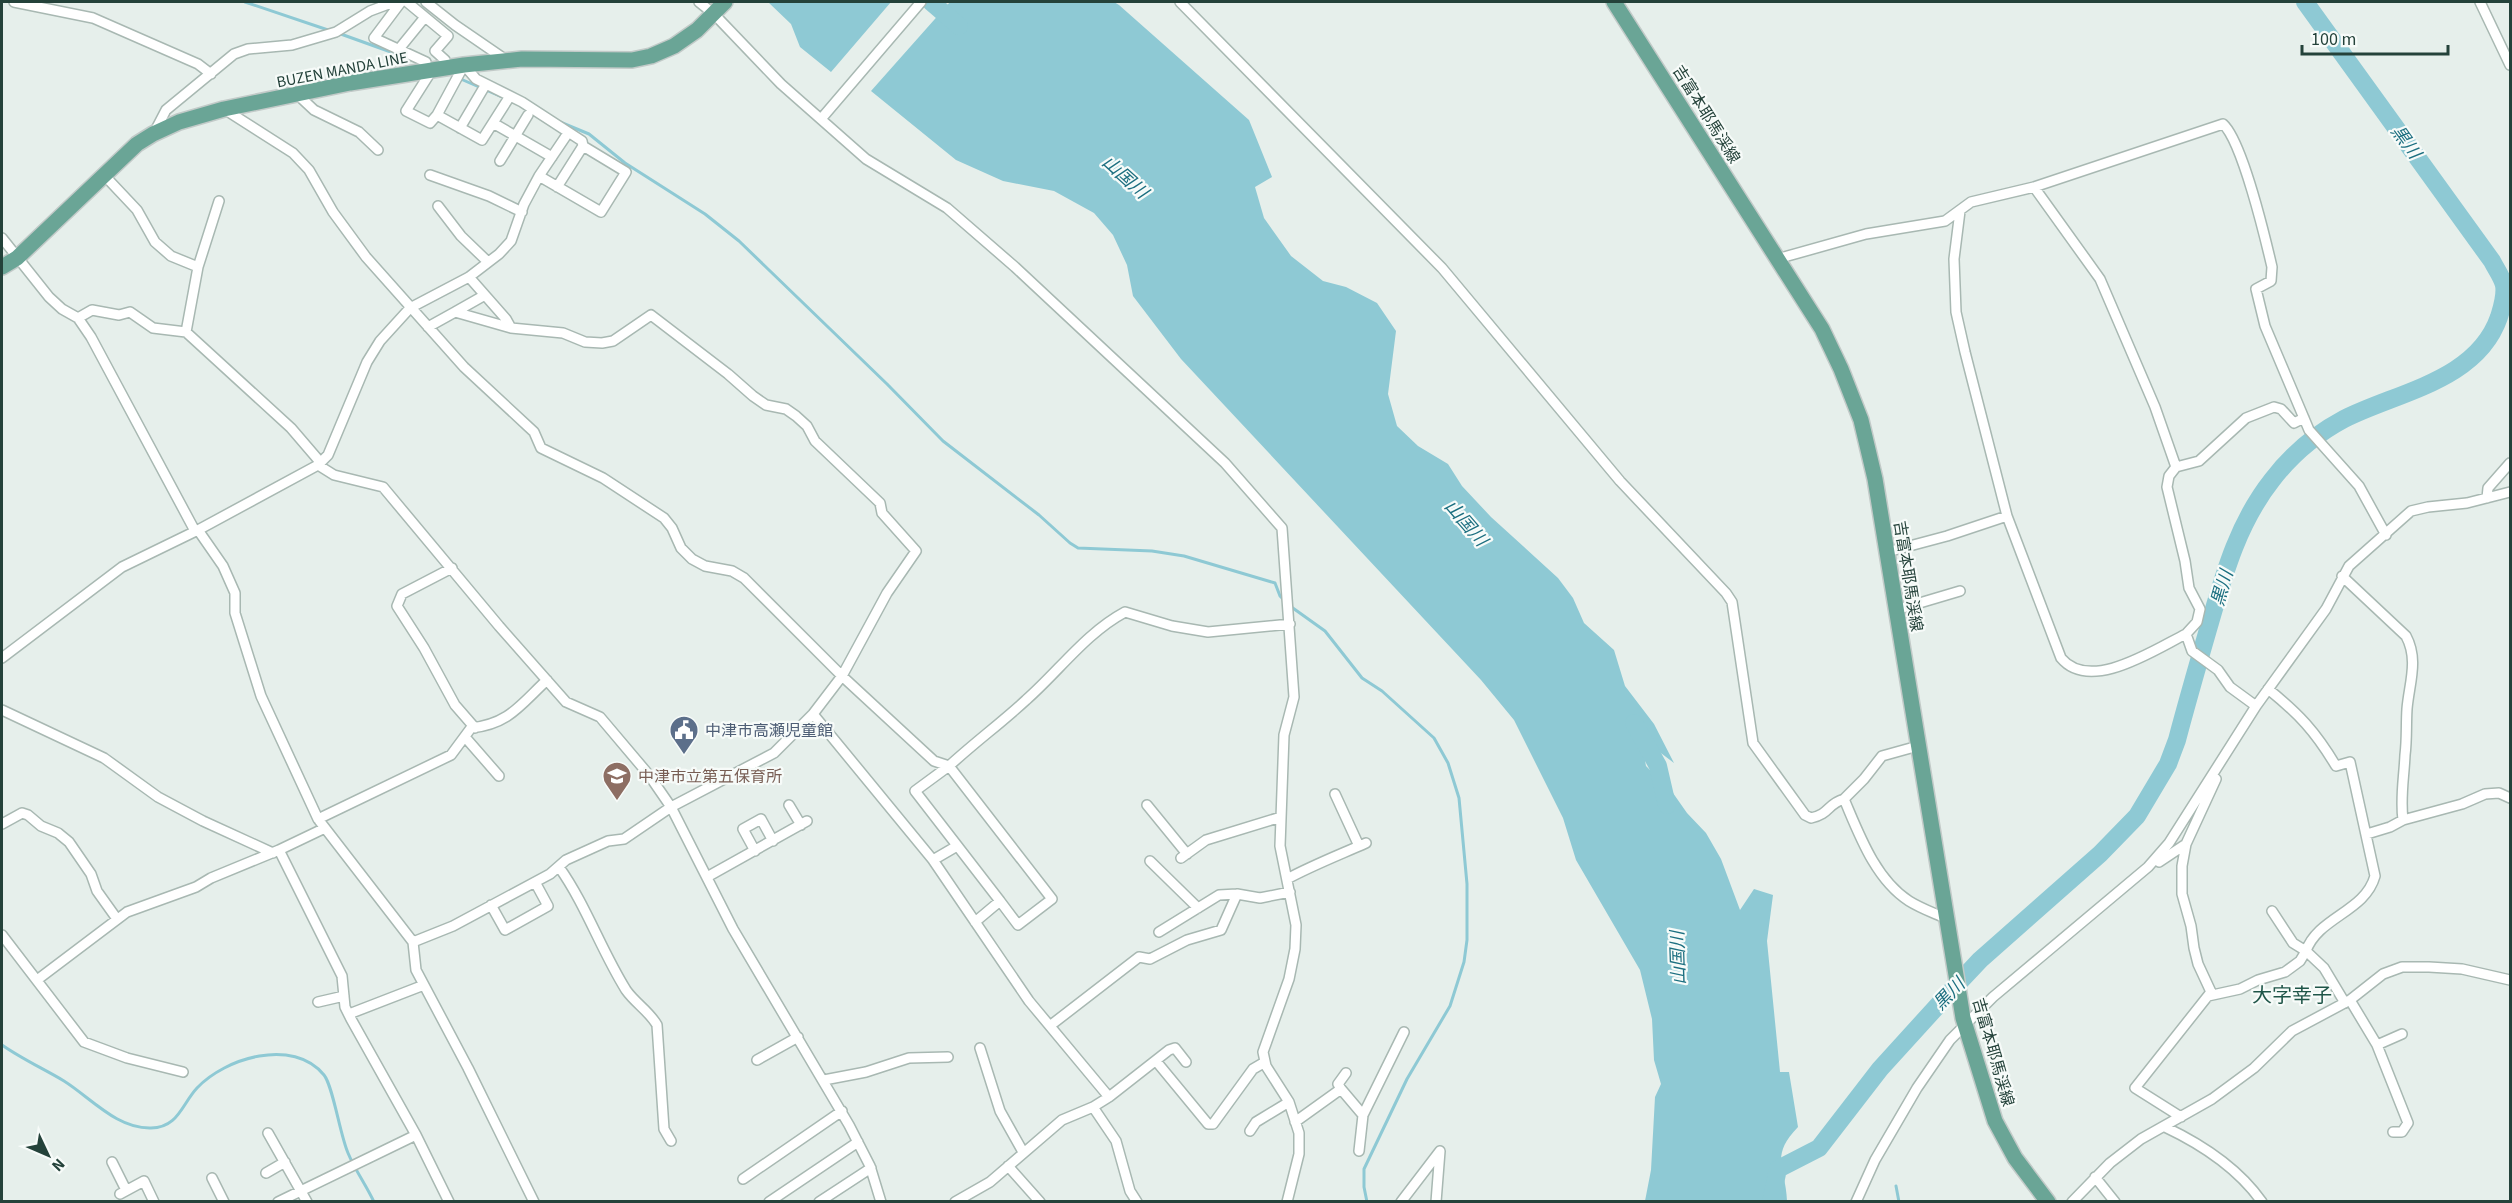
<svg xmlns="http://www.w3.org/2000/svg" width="2512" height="1203" font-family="'Source Sans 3','Noto Sans JP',sans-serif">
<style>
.water{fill:#8ec9d4}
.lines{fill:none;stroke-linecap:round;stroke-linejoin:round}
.stream{stroke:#8ec9d4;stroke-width:3}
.river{stroke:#8ec9d4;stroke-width:18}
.street-casing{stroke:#a8b8b2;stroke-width:12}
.primary-casing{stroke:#c2cac8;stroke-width:18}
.street{stroke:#fff;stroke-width:9}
.primary{stroke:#6aa596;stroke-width:15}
.labels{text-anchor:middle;stroke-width:4.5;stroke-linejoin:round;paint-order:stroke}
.street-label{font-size:16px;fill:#24423a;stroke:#f7fbf9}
.service-label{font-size:16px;fill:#4e5e75;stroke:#f7fbf9;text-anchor:start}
.education-label{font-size:16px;fill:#785e54;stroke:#f7fbf9;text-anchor:start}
.water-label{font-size:18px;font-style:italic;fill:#1c6f80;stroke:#f7fbf9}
.quarter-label{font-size:20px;fill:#1f5548;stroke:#f7fbf9}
</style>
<rect width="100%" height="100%" fill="#e6efeb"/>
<path class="water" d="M768,2h123l-60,70 -31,-25 -9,-23z
M950,2h164l5,3 130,115 23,57 -17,10 9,31 27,38 32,25 23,6 31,16 19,28 -8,63 9,32 21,20 30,18 14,22 29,31 67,61 15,20 11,25 30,27 11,36 29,38 20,39 -33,-25 5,28 27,27 14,20 19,20 15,26 19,51 14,-21 19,6 -6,46 13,131h9l9,55c-29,30 -12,40 -11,74h-142l6,-31 4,-73 6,-13 -7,-24 -2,-41 -12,-49 -64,-110 -13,-42 -49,-98 -33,-40 -300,-321 -48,-63 -6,-31 -14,-30 -19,-22 -40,-22 -51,-10 -47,-21 -85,-69z"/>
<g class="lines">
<path class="stream" d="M245,2l86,29
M338,33l64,23
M447,73l55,24
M560,122l29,12 36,29 80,51 34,27 148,143 56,57 96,74 31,28 8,5 74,3 32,5 91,27 5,13 5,5
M2504,284l6,1
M1290,606l35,25 37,47 20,13 52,47 14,25 11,35 8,86v56l-3,22 -14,44 -43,73 -43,90v18l3,15
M2,1045c20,14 42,24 62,36 27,17 53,48 87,47 27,0 31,-24 46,-40 28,-30 96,-51 127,-13 9,11 16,60 24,78 7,17 18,32 26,49
M1896,1186l3,16"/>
<path class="river" d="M931,2l28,24
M1634,723l24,43 9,39
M1771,1202l7,-33 41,-21 61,-79 70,-77 30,-32 120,-106 37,-38 31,-52 9,-24c10,-38 21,-76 32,-114 15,-52 29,-103 63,-146 19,-25 44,-46 72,-61 53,-27 133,-38 155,-102 3,-10 7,-21 5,-32 -2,-8 -8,-16 -12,-24l-187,-259"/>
<g class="street-casing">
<path id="street" d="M14,2l79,16 105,46 13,10
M401,2l-27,36 52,24
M407,2l41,34 -13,15 10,9 2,8
M426,2l29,23 51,35
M699,2l15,12 67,70 85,75 81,49 68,59 210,196 57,65 12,169 -10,38 -4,111 16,79 -1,24 -6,30 -26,73 3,14 23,36 10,31v21l-12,48
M1180,2l262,266 178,213 106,112 6,9 21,141 52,72 6,3c19,-4 16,-14 33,-19
M2480,2l30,63
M399,49l26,-32
M432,70l-26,41 24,12 7,-8 45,25 28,-44
M298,95l16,15 45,22 19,18
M224,109l69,44 16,17 24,42 33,45 98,110 70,65 7,16 62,30 61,40 8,10 9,20 11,11 13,7 27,5 12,7 98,98 92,85 15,5c25,-23 52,-43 77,-66 33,-29 60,-67 99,-88l47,14 36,6 82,-8
M437,115l27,-50 12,14 46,23 60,39 1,5 43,26 -25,40 -62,-36
M821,119l100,-117
M493,123l59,34
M460,128l26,-44
M154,133l12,-23 68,-56 14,-5 44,-4 44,-13 34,-21 24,-9
M500,161l28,-46
M104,175l33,35 18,32 16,14 27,11
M430,175l59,21 33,16
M557,187l26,-41
M2034,187l66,92 55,128 21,60 -7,9 -2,11 18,74 4,27 11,21 -3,13 -11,12 6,17 26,19 12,17 26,19
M438,206l23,30 27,26
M1960,211l-6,48 2,53 9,40 42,164 54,142c29,35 93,-8 125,-24
M2,238l47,59 13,12 16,9 13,19 104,194
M1777,259l89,-25 79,-13 26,-19 63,-15 189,-63c19,17 42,113 49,143l-1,14 -15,8 9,37 44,104 50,56 27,49
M469,277l37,42 5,9
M455,312l30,-17
M78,318l14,-8 27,5 11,-3 23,16 33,4 105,96 30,35
M186,332l12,-65 21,-66
M318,465l16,10 49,12 116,139 67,76 34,15 49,58 22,32 62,122 116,196 21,41 11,36
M2176,467l23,-6 47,-43 28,-11 7,2 13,14 10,-5
M2487,498l1,-10 22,-25
M198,530l25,36 12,27v20l26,83 57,123 95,123 3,28 52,98 66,134
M1887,552l60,-16 60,-20
M452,568l-50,26 -5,12 27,42 31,57 20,23
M2342,576l64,60c13,24 3,48 1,73 -1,15 0,31 -2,46 -1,23 -5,43 -2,65
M1896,610l64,-19
M2,658l120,-91 76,-37 120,-65 10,-10 39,-93 13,-21 30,-33 59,-31 30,-23 12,-13 13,-37 15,-28 29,-43
M2268,689c31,25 47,42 68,77l14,-4 25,114c-10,36 -57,41 -69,75l18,17 21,35
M2,710l102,48 54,39 45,24 70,32
M813,714l120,146 96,141 80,96 -16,10 -31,13 -72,62 -35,20
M465,737l34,39
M1918,746l-36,10 -18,23 -20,20c15,35 31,80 65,102 11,7 25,12 38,18
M1335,794l24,52
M789,805l12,20
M1147,805l40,49
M318,819l133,-64 20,-27c38,-4 49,-23 76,-48
M2,824l20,-11 6,2 13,11 17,7 11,9 22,32 6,17 20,28
M2367,834l23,-7 13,-7 59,-16 23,-10 14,-1 11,5
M279,850l63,126 3,31 6,12 65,116 33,67
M755,851l-12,-22 18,-10 12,22
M1181,858l25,-18 75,-23
M2155,859l4,3 27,-18
M933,860l24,-14
M1150,861l48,47
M559,867c27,38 42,83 67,123 9,13 23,21 31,35l7,104 7,12
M707,877l100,-56
M1287,879c26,-14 52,-24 79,-36
M491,905l14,25 43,-24 -13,-24
M975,922l25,-21 18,24 34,-26 -103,-133 -34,25 85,110
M1159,932l60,-37 18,-1
M2,935l82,107 43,16 56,14
M413,942l40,-16 97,-52 16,-14 42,-19 16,-2 47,-32 103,-54 39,-39 29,-38 45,-83 29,-42 -34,-38 -2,-10 -65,-62 -8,-15 -11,-10 -10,-7 -20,-4 -13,-9 -25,-22 -77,-59 -38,26 -11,2 -17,-1 -22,-9 -52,-5 -56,-16 -27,15
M37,980l90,-68 69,-25 15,-9 68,-28 46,-22
M2208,996l32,-7 18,-9 27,-8 15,-11 6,-10 -13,-8 -21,-32
M2350,1000l27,45 25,-11
M318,1002l26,-6
M349,1014l75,-29
M1051,1025l88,-68 11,2 37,-19 34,-10 16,-36 23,4 30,-6
M2377,1045l31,78 -6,9h-9
M980,1048l20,63 23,41
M757,1060l41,-23
M1156,1061l52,63h5l40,-55 12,-7
M824,1080l42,-8 43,-14 39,-1
M1341,1089l-3,-5 8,-11
M1109,1097l60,-47 6,-2 11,14
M1093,1107l23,34 14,50 7,11
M2181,1117l-46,-29 76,-96 -13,-28 -4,-16 -3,-22 -9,-32v-28l4,-22 30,-65 -2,-2
M1295,1122l46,-33 22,26 41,-83
M2165,1127c36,17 73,41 97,75
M1250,1131l6,-9 33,-20
M268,1133l39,69
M1359,1151l4,-36
M112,1162l14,28
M1008,1166l32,36
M266,1173l19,-11
M2095,1177l20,25
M212,1178l12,24
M743,1179l99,-68
M120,1194l24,-13 10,21
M278,1202l138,-67
M769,1202l89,-60
M819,1202l52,-34
M1401,1202l39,-51 -4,51
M1856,1202l19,-42 42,-72 33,-48 43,-43 155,-130 21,-24 87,-137 70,-97 23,-43 62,-55 17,-4 39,-4 43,-11
M2072,1202l38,-39 31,-24 71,-40 42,-31 38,-37 58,-31 33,-26 19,-7h27l33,2 48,11"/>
</g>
<g class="primary-casing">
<path id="primary" d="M1614,2l208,327 19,40 20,51 14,59 88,539 32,103 20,37 33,44
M2,267l15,-9 120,-114 16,-10 26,-12 45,-13 126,-26 114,-18 58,-6 110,1 19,-4 23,-10 23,-16 28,-28"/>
</g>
<use href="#street" class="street"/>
<use href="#primary" class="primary"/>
</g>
<defs>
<g id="civic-pin" transform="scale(1.5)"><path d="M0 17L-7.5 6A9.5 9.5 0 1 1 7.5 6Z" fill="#5c6f8a" stroke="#f7fbf9"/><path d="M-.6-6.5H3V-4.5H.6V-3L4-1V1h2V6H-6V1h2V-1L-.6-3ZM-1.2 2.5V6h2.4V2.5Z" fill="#fff"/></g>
<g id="school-pin" transform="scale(1.5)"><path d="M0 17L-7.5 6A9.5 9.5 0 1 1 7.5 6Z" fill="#8d6e63" stroke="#f7fbf9"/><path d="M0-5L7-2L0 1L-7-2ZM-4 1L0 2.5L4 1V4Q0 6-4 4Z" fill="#fff"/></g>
</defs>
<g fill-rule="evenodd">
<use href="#civic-pin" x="684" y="730"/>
<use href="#school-pin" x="617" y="776"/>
</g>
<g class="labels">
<g class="street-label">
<text transform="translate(342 69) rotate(-11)" y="6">BUZEN MANDA LINE</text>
<text transform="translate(1707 114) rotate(58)" y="6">吉富本耶馬渓線</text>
<text transform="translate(1909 576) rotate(81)" y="6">吉富本耶馬渓線</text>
<text transform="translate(1994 1052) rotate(74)" y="6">吉富本耶馬渓線</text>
</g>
<g class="service-label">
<text x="705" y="736">中津市高瀬児童館</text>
</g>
<g class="education-label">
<text x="638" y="782">中津市立第五保育所</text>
</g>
<g class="water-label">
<text transform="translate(2406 142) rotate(54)" y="6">黒川</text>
<text transform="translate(1125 177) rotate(42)" y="6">山国川</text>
<text transform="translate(1466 523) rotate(49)" y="6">山国川</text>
<text transform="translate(2222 588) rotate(-74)" y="6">黒川</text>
<text transform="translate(1678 958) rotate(-92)" y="6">山国川</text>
<text transform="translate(1949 994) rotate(-46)" y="6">黒川</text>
</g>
<g class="quarter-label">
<text x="2292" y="1002">大字幸子</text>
</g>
</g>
<rect width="2512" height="1203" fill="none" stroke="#24423a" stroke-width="6"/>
<g transform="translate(48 1155) rotate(134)" stroke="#f7fbf9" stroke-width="4.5" paint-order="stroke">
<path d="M0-4.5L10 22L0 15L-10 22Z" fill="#24423a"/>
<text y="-9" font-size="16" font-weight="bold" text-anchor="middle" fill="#24423a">N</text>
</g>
<path d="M2302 45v9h146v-9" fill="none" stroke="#24423a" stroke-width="3"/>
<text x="2311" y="45" font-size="18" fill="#24423a" stroke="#f7fbf9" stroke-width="4.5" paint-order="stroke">100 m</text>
</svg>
